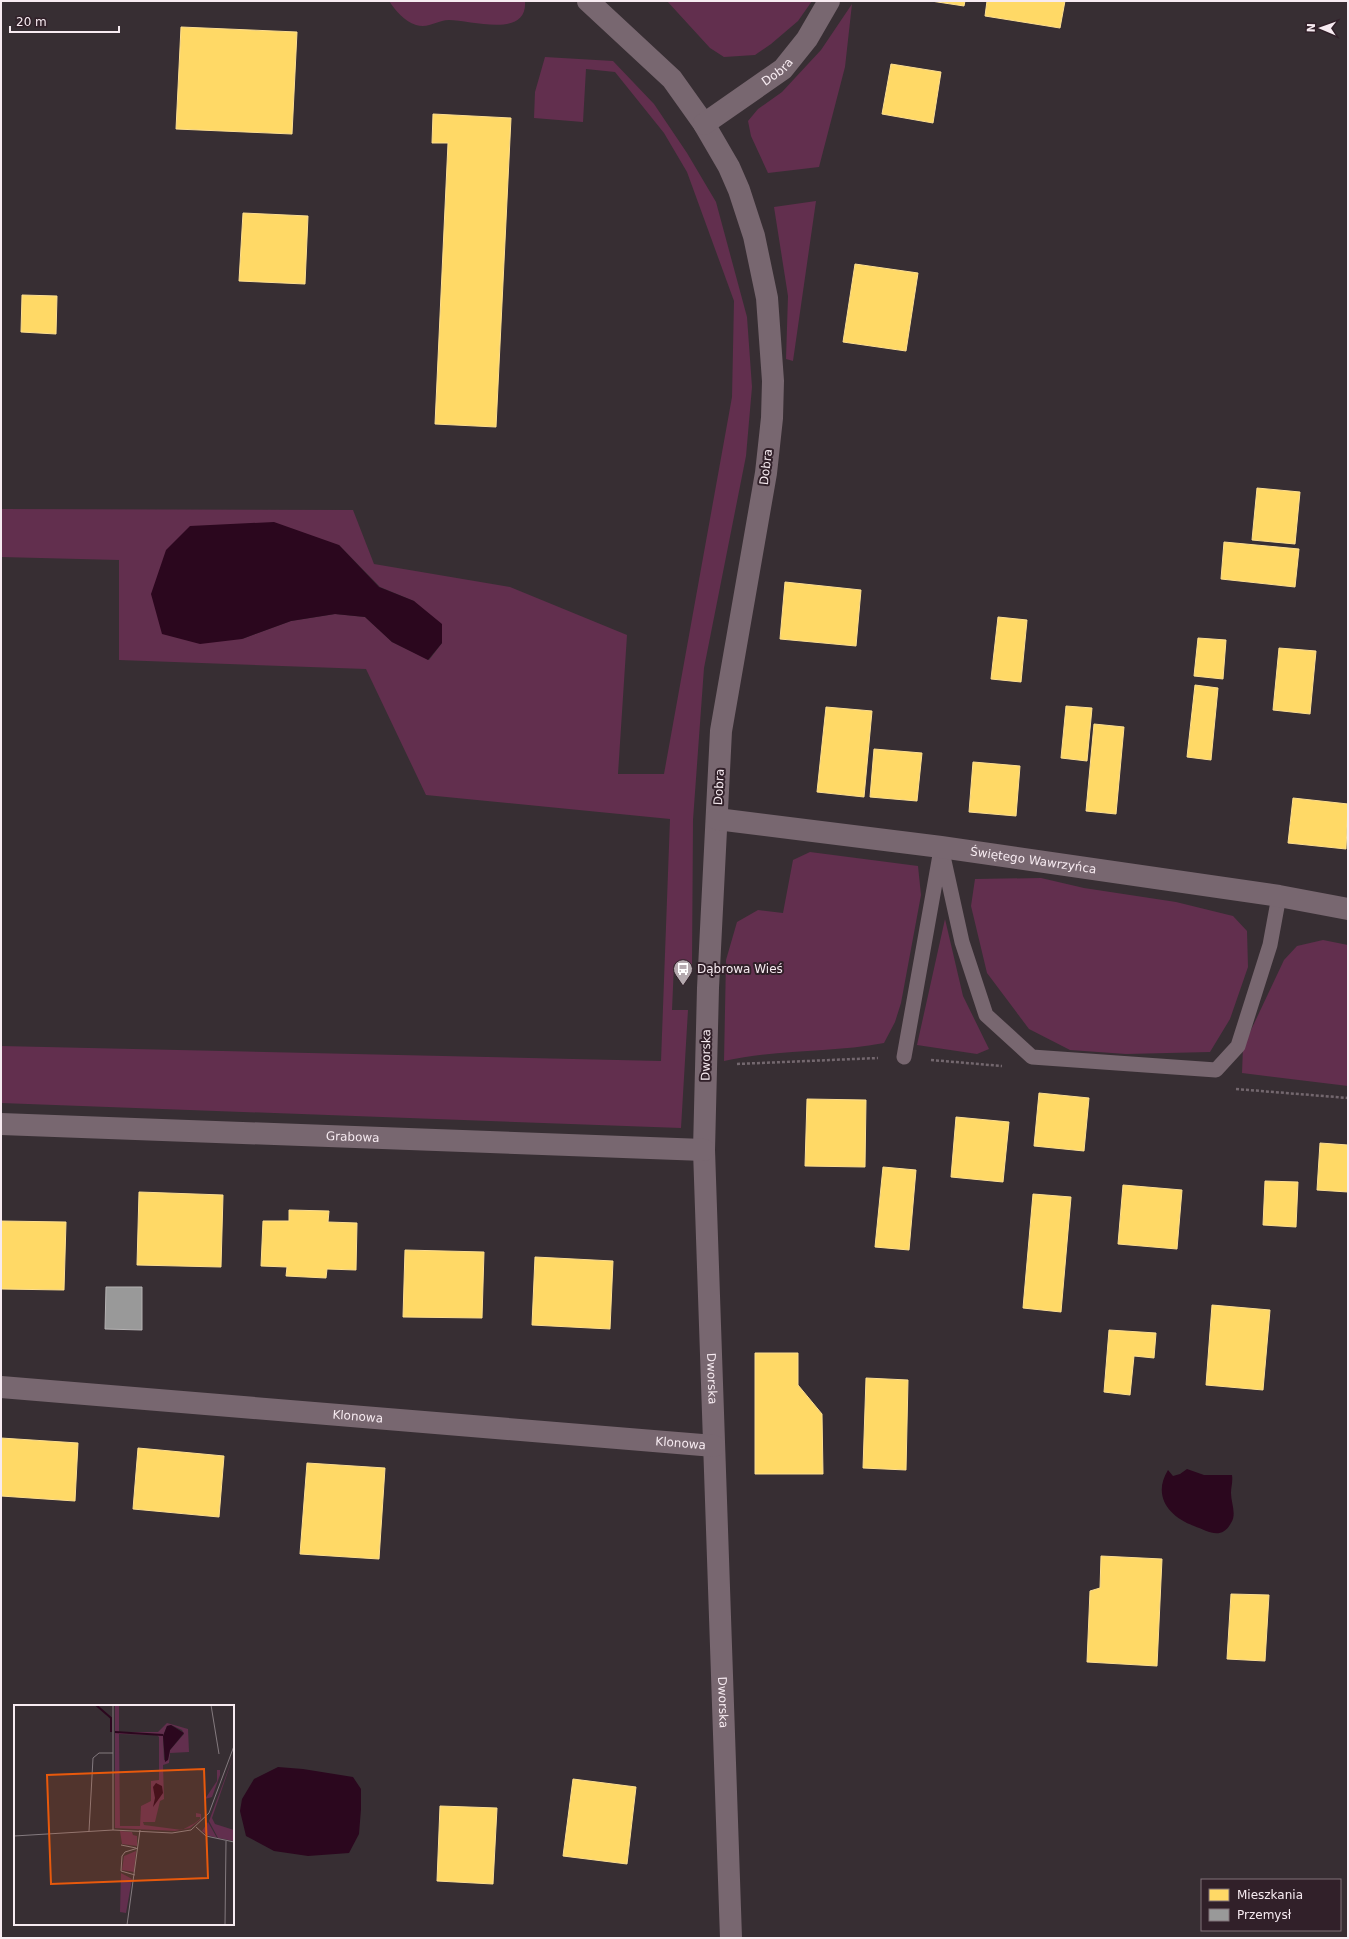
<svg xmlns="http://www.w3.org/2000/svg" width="1349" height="1939" font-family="'DejaVu Sans',sans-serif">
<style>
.green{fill:#622f4e;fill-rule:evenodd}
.water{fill:#2b071e}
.homes{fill:#ffd966;stroke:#fdde90}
.industry{fill:#999;stroke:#b5b2b3}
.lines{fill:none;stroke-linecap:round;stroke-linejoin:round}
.path{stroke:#73676e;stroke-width:2.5;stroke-dasharray:3 2;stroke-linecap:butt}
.lane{stroke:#786770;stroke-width:15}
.street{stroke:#786770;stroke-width:22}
.labels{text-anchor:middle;stroke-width:4;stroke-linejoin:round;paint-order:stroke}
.street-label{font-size:12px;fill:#f7ebf1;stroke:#312029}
.poi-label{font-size:12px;fill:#f7ebf1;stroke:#312029;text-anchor:start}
.inset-river{fill:none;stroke:#2b071e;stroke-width:2}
.inset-road{fill:none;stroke:#847a7f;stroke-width:1}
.view{fill:#e8590c;fill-opacity:0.15;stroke:#e8590c;stroke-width:2}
.inset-edge{fill:none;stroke:#f7ebf1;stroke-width:2}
</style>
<rect width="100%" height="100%" fill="#372e33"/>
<path class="green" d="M389,1h136c3,38 -54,19 -76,19 -12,0 -20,9 -33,5 -12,-4 -20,-14 -27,-24z
M667,1h145l-14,20 -27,23 -16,11 -31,2 -14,-9z
M852,4l-7,63 -26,100 -51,6 -17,-37 -3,-15 10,-12 24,-17 39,-42z
M545,57l68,4 41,43 33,49 29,49 31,115 5,70 -6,69 -42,212 -11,152 -1,144h-18l-2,46h16l-7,118 -680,-25v-57l660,15 9,-242 -244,-24 -60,-126 -247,-9v-100l-118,-3v-48l352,1 21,54 136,23 117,48 -9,139h46l68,-377 2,-96 -47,-129 -23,-39 -49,-61 -29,-3 -3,53 -49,-4 1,-26zM339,545l41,42 34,14 28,42 -13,17 -37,-18 -27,-25 -30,-3 -44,7 -49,18z
M816,201l-23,160 -7,-2 2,-63 -14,-89z
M810,852l108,14 3,29 -20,108 -6,19 -11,21c-53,10 -108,6 -160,18l2,-101 11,-38 21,-12 25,3 10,-53z
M1041,878l43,10 92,14 57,14 14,15 1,36 -18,52 -20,33 -84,2 -56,-4 -41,-21 -42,-56 -16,-67 4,-27z
M945,919l18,77 26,53 -12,5 -60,-9z
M1323,940l25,5v141l-106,-13 1,-26 41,-87 13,-14z"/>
<path class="water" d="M274,522l65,23 40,42 35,14 28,23v19l-14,17 -36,-18 -27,-25 -30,-3 -44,7 -49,18 -42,5 -38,-10 -11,-40 15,-44 24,-24z
M1187,1469l17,6h28c1,7 -1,12 -1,18 0,10 6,21 0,30 -10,18 -23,8 -37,3 -25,-9 -42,-30 -26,-56l5,6 7,-2z
M278,1767l25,2 50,8 8,12v20l-2,25 -10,19 -41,3 -34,-5 -28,-15 -6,-25 2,-12 12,-20z"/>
<path class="homes" d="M931,1h34l-1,5z
M987,1h78l-5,27 -75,-12z
M181,27l116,5 -5,102 -116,-5z
M891,64l50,8 -8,51 -51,-9z
M433,114l78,4 -15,309 -61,-3 13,-281h-16z
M243,213l65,3 -3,68 -66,-3z
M855,264l63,9 -12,78 -63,-9z
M22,295l35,1 -1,38 -35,-2z
M1257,488l43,4 -5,52 -43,-4z
M1224,542l75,7 -4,38 -74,-8z
M785,582l76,8 -5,56 -76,-7z
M998,617l29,3 -6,62 -30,-3z
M1198,638l28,2 -3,39 -29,-3z
M1279,648l37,3 -6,63 -37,-4z
M1195,685l23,3 -7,72 -24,-3z
M1066,706l26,2 -5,53 -26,-3z
M826,707l46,4 -8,86 -47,-5z
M1094,724l30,3 -8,87 -30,-3z
M874,749l48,4 -5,48 -47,-4z
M973,762l47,4 -4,50 -47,-4z
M1293,798l55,6 -2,45 -58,-6z
M1039,1093l50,5 -5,53 -50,-5z
M807,1099l59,1 -1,67 -60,-1z
M956,1117l53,5 -6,60 -52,-5z
M1320,1143l28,2v47l-31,-2z
M883,1167l33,3 -7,80 -34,-3z
M1265,1181l33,1 -2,45 -33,-2z
M1123,1185l59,5 -5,59 -59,-5z
M139,1192l84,3 -2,72 -84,-2z
M1033,1194l38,3 -10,115 -38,-4z
M289,1210l40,1 -1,11 29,1 -1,47 -29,-1 -1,9 -40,-2 1,-9 -26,-1 2,-45h26z
M1,1221l65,1 -2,68 -63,-1z
M405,1250l79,2 -2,66 -79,-1z
M535,1257l78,4 -3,68 -78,-4z
M1212,1305l58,5 -7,80 -57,-5z
M1109,1330l47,3 -2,25 -20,-2 -4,39 -26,-3z
M755,1353h43v32l24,29 1,60h-68z
M866,1378l42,2 -2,90 -43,-2z
M1,1438l77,5 -3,58 -74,-5z
M138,1448l86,8 -5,61 -86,-8z
M307,1463l78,5 -6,91 -79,-5z
M1101,1556l61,3 -5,107 -70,-4 3,-71 10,-3z
M1231,1594l38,1 -4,66 -38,-2z
M573,1779l63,8 -9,77 -64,-8z
M440,1806l57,2 -4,76 -56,-3z"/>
<path class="industry" d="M106,1287h36v43l-37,-1z"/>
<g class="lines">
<path class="path" d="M931,1060l71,6
M737,1064l141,-6
M1236,1089l112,9"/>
<path class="lane" d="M941,847l21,95 24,73 46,42 184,13 22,-24 32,-101 9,-49
M904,1057l36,-202"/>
<g class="street">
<path id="s1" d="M588,1l84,78 32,45 25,43 10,23 15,46 13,62 6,83 -1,37 -6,55 -45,258 -13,257 -4,162 27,788"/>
<path id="s2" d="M704,124l79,-55 24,-30 22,-38"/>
<path id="s3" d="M717,819l224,28 338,49 69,13"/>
<path id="s4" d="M1,1124l703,26"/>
<path id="s5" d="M1,1387l713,59"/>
</g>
</g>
<defs>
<g id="bus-pin" transform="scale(1)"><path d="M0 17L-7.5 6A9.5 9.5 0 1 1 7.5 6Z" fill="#b4a9ae" stroke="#312029"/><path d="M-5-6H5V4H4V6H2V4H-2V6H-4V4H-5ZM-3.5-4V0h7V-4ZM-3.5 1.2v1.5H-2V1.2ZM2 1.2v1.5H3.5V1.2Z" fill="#fff"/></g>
</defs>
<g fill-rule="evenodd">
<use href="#bus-pin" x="683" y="969"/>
</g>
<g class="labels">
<g class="street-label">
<text dy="4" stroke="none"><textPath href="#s2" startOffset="90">Dobra</textPath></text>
<text transform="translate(766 467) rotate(-83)" y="4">Dobra</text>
<text transform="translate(719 787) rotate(-87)" y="4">Dobra</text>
<text dy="4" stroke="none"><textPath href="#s3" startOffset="319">Świętego Wawrzyńca</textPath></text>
<text transform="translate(706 1055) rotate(-89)" y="4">Dworska</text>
<text dy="4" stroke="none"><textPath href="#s4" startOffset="352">Grabowa</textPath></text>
<text dy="4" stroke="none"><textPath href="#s1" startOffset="1442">Dworska</textPath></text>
<text dy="4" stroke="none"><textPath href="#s5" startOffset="358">Klonowa</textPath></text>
<text dy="4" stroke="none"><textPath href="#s5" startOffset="682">Klonowa</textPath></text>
<text dy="4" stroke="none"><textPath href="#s1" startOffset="1766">Dworska</textPath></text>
</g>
<g class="poi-label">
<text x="697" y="973">Dąbrowa Wieś</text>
</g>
</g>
<g transform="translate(14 1705)">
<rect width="220" height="220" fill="#372e33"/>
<path d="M101,0h4v27h39l9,-9 21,6 1,23 -19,1 -1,10 -6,2 1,34 -4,2 -5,21h-12l1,3 38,5 13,-7 5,-4v-2h-4v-4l5,1v5l-11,9 -15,3 -60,-3zM157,20l11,5 2,4 -14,16 -2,10h-4l-1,-24 4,-10zM105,29l38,1 2,2v43l-8,1v20l-10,5 -1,20h-20zM220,49l-22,64 3,6 19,6v11l-16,-3 -9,-17zM203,65h3v5l-8,22 -7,2 12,-18zM194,117l9,16 -10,-3 -5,-4zM106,126l12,1 1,3 4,1v10l-15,-2zM122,146l-2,21 -12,-2 2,-14zM107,168l11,6 -6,34 -6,-1z" fill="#622f4e" fill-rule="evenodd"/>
<path d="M157,20l13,8 -14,17 -2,10 -3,2 -2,-26 4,-10zM142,78l6,3 1,7 -10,14 2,-9 -2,-11z" fill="#2b071e"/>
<path class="inset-river" d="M82,0l15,13v14M101,27l48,3"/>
<path class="inset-road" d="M197,0l8,49M182,122l10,9 28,6M99,125v-125M75,126l4,-73 6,-5h14M0,131l99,-6 59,3 19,-3 18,-17 25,-67M107,140l15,3M121,170l-14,-4 1,-15 3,-4 13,-4M113,220l13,-95M211,220l1,-84"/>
<path class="view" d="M190,64l4,109 -157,6 -4,-109z"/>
<rect width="220" height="220" class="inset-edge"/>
</g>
<rect width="1349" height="1939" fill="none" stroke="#f7ebf1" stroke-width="4"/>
<rect x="1201" y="1879" width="140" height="52" fill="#312029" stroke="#807179"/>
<rect x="1209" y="1889" width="20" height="12" fill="#ffd966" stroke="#807179"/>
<text x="1237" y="1899" font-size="12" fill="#f7ebf1">Mieszkania</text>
<rect x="1209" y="1909" width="20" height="12" fill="#999999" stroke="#807179"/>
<text x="1237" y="1919" font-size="12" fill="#f7ebf1">Przemysł</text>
<g transform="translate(1321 28) rotate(272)" stroke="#312029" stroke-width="3" paint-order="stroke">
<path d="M0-3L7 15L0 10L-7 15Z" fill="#f7ebf1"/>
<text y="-6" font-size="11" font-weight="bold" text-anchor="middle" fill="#f7ebf1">N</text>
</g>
<path d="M10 26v6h109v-6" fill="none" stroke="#f7ebf1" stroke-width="2"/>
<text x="16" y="26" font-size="12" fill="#f7ebf1" stroke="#312029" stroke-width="3" paint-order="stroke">20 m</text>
</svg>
